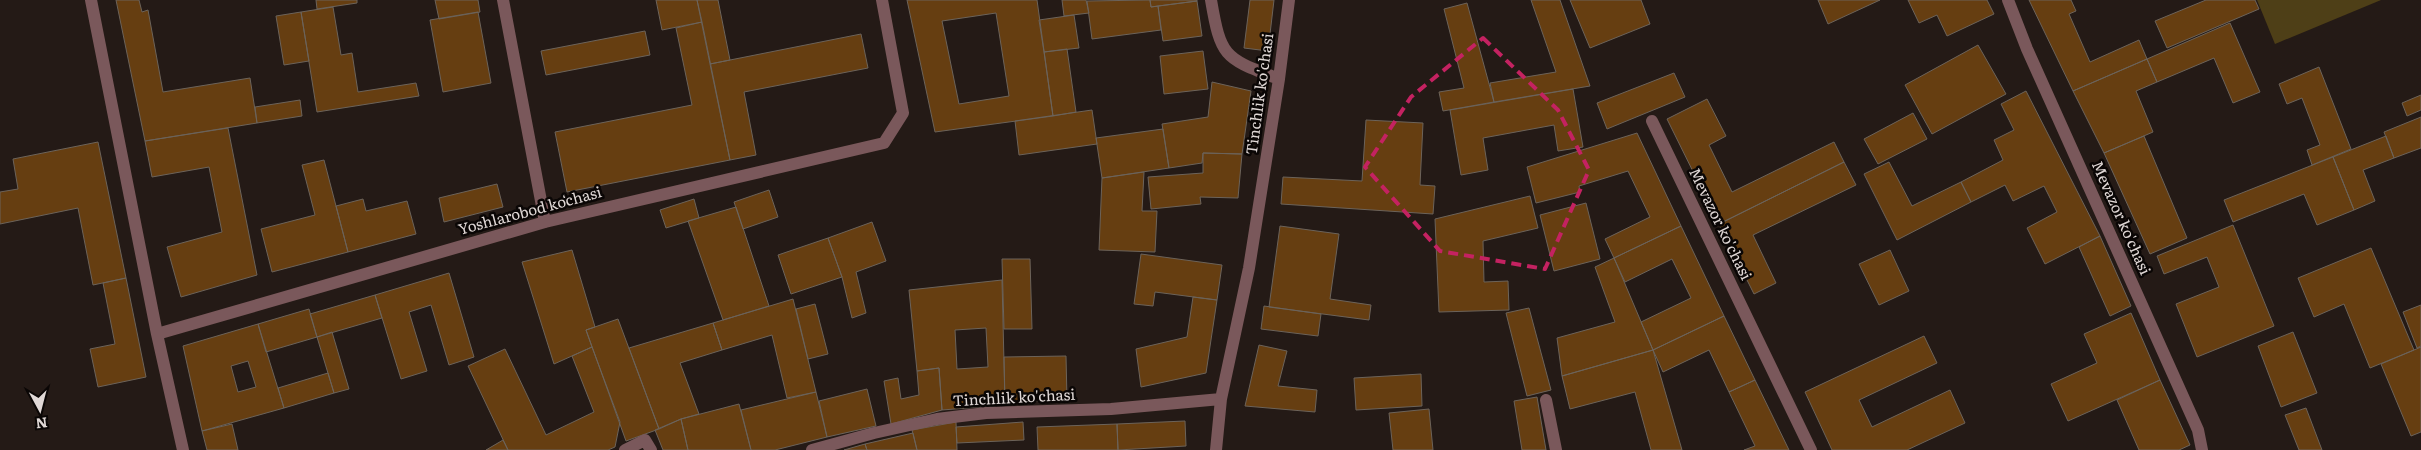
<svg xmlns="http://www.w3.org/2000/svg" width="2421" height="450" font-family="Literata,serif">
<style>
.green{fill:#4e3f17}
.building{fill:#663e11;stroke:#6c635a;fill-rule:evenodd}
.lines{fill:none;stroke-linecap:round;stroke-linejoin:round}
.minor{stroke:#7a585b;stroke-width:12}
.marked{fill:none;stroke:#c42261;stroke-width:4;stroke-dasharray:10 6;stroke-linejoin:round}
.labels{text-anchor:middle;stroke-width:5;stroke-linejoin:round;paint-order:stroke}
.street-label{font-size:15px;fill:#e0d8d6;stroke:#0a0605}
</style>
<rect width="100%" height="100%" fill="#241a16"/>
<path class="green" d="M2257,0h124l-106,44z"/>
<path class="building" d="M116,0h23l3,12 6,-2 15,82 87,-14 7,45 -112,18z
M316,0h41v3l-40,6z
M435,0h43l2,12 -41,7z
M656,0h41l5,22 -40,8z
M697,0h21l12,60 -20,4z
M907,0h130l16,116 -118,16zM996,13l13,83 -50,8 -17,-83z
M1062,0h24l3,13 -25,3z
M1150,0h47v1l-46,6z
M1150,0l1,7 7,-1 3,24 -69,9 -5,-38z
M1250,0h24l-6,51 -24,-3z
M1531,0h29l30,86 -96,16 -4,-19 66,-11z
M1570,0h71l9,24 -60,24z
M1818,0h62l-52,24z
M1908,0h79l7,14 -47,22 -10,-21 -18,8z
M2029,0h42l5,11 -7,3 21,48 49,-22 8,19 -74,32z
M2206,0h49l4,9 -92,39 -12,-27z
M1197,1l5,35 -39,5 -5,-35z
M1467,3l27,99 -51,9 -4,-19 25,-4 -20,-79z
M333,7l8,48 11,-2 6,39 58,-9 3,13 -102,16 -16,-100z
M301,12l8,49 -25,4 -8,-49z
M478,12l13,71 -48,9 -13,-72z
M1074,15l5,33 -35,4 -5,-32z
M702,22l28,138 -163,32 -12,-60 137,-27 -16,-77z
M2230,23l30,69 -27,11 -19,-45 -57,24 -10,-23z
M645,31l5,24 -104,20 -5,-24z
M861,34l7,34 -124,24 12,63 -26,5 -20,-96z
M1978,45l28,49 -74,40 -27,-49z
M1067,49l9,63 -23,4 -9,-64z
M1203,51l5,38 -44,5 -4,-38z
M2147,59l10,23 -21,9 17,41 -49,21 -31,-62z
M2319,67l32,82 -39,16 -5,-15 13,-5 -18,-47 -15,6 -8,-20z
M1674,73l11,24 -78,32 -10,-26z
M1212,82l39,9 -9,63 -39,-1 -1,10 -33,5 -7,-44 46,-7z
M1573,89l10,58 -25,4 -4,-26 -71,13 5,32 -27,5 -11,-65z
M2026,91l74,145 -55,28 -18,-36 30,-16 -13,-26 -31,15 -8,-16 -34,17 -10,-20 42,-22 -9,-20 20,-10 -13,-26z
M2421,95v15l-14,6 -5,-13z
M1707,99l19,37 -17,9 23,47 102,-50 10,20 -125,62 -52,-105z
M300,100l2,16 -45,7 -2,-16z
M1092,110l5,34 -78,11 -4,-34z
M1913,113l14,26 -49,25 -14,-25z
M2421,117v31l-27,10 -10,-26z
M1366,120l57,3 -3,62 15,1 -2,28 -152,-10 2,-27 79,4z
M228,128l29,147 -76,22 -14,-50 55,-15 -13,-65 -57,10 -7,-36z
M1163,129l6,39 -67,10 -6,-40z
M1637,133l44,93 -67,32 -9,-19 45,-22 -22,-46 -49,15 1,6 -44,11 -9,-36z
M2144,136l43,102 -37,16 -46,-101z
M2386,136l8,22 -31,12 12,31 -21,9 -21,-53z
M98,142l28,136 -33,7 -15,-77 -78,16v-32l18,-3 -5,-30z
M1203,153l39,1 -4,44 -38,-1 1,7 -50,5 -3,-32 55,-4z
M2333,157l21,53 -37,15 -13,-31 -71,28 -9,-22z
M324,160l24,92 -76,20 -11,-43 54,-14 -13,-50z
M1844,162l12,23 -103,50 23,48 -22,11 -35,-70z
M1889,162l23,44 49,-24 10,20 -74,38 -33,-66z
M1144,172l-2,39h15l-2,41 -56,-2 3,-72z
M497,184l6,23 -59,15 -5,-24z
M769,190l9,27 -35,12 -9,-27z
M1530,196l8,32 -55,13 1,41 24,-1 1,29 -70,2 -4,-93z
M363,199l3,12 41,-10 9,33 -68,18 -12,-46z
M694,199l5,19 -33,10 -6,-18z
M1586,203l14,56 -46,12 -14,-56z
M736,207l33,99 -46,14 -35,-99z
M872,222l14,39 -30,11 10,41 -14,5 -10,-41 -14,-39z
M2233,225l41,101 -77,31 -21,-53 43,-17 -12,-30 -43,17 -7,-18z
M1280,226l59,8 -9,65 41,6 -2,15 -100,-13z
M1681,226l43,90 -71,34 -12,-28 50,-24 -19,-39 -47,23 -11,-24z
M2100,236l31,70 -21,10 -31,-69z
M828,238l14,39 -51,17 -13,-39z
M2371,248l43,102 -44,18 -26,-64 -30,13 -16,-39z
M572,250l23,77 -9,3 6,17 -38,17 -32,-102z
M1890,250l19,41 -30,14 -20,-41z
M1141,254l81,11 -5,35 -62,-8 -2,14 -19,-2z
M1614,258l39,92 -91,26 -5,-38 58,-16 -20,-55z
M1002,259h28l2,70h-28z
M449,273l25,84 -25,8 -18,-60 -22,7 18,59 -26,8 -26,-84z
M126,278l20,99 -48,10 -8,-38 25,-5 -12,-61z
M1002,280l3,125 -63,5 -3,-42 -22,3 -8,-81zM986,328l2,39 -31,2 -2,-39z
M375,295l7,23 -65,19 -7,-23z
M1193,297l24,3 -11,73 -65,14 -5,-38 51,-12z
M793,299l23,93 -29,6 -15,-63 -50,15 -9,-27z
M815,304l13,50 -20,5 -12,-50z
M2421,305v41l-4,2 -14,-36z
M1264,306l57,8 -3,22 -57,-7z
M1529,308l22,82 -24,6 -21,-83z
M309,309l8,28 -51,15 -8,-28z
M2131,313l29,67 -92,41 -17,-37 46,-21 -13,-29z
M1724,316l31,64 -26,12 -20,-42 -46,22 -10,-22z
M618,319l41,110 -33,12 -40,-111z
M713,323l9,27 -42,13 19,51 -18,5 -22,10 -30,-81z
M258,324l26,84 -82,23 -19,-85zM248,361l8,26 -18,5 -7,-26z
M332,332l17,57 -15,4 -17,-56z
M2293,332l24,61 -36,14 -23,-61z
M1924,336l13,27 -78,37 13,27 78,-37 15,33 -58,27h-75l-27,-58z
M1259,345l28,6 -9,35 39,4 -2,22 -70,-6z
M592,347l28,75 -5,25 -7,3h-100l-40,-84 37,-17 41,86 48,-23 -22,-56z
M2421,347v85l-10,4 -30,-72z
M1653,350l29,100h-31l-16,-58 -65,17 -8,-33z
M1066,356l1,44 -62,2 -1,-45z
M939,368l3,42 -51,14 -7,-43 14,-3 3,21 18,-4 -2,-24z
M328,373l6,20 -50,15 -6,-20z
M1421,374l1,32 -66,4 -2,-32z
M1755,380l34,70h-45l11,-4 -26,-54z
M2160,380l30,65 -11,5h-40l-22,-50z
M867,389l9,37 -49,11 -8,-36z
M816,392l11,45 -52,13h-24l-10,-40z
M1537,397l9,53h-24l-8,-49z
M739,404l12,46h-63l-7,-31z
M2306,408l16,42h-23l-14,-35z
M1429,409l4,41h-40l-4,-37z
M681,419l7,31h-25l-8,-20z
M1185,421l1,25 -68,4 -1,-26z
M956,422l1,28h-40l-5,-20z
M1023,422l1,18 -67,3 -1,-16z
M232,424l6,26h-31l-5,-19z
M1117,424l1,26h-80l-1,-23z
M913,433l4,17h-50l-2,-6z
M503,440l5,10h-22z
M865,444l2,6h-23z"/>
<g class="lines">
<path class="minor" d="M91,0l66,334
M503,0l42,222
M1211,0c10,59 14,58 68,79
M2008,0l19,49 171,381 4,20
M1652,121l159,329
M1546,400l10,50
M183,450l-26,-116 388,-112 339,-79 19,-30 -21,-113
M625,450l20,-10 6,10
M812,450l62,-17 63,-14 49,-6 125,-4 110,-10
M1216,450l5,-51 28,-131 30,-189 10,-79"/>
</g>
<path class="marked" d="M1483,38l75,72 31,60 -44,99 -105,-18 -75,-84 46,-70z"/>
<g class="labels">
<g class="street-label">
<text transform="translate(1260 94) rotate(-82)" y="5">Tinchlik ko'chasi</text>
<text transform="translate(530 211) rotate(-15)" y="5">Yoshlarobod koʻchasi</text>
<text transform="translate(2121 218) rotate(66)" y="5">Mevazor ko'chasi</text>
<text transform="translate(1720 224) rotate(64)" y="5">Mevazor ko'chasi</text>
<text transform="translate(1014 398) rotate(-3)" y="5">Tinchlik ko'chasi</text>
</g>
</g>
<g transform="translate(40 410) rotate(173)" stroke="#0a0605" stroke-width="4" paint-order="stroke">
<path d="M0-4L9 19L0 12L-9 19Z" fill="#e0d8d6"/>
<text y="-8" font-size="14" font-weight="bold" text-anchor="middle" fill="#e0d8d6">N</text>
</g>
</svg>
